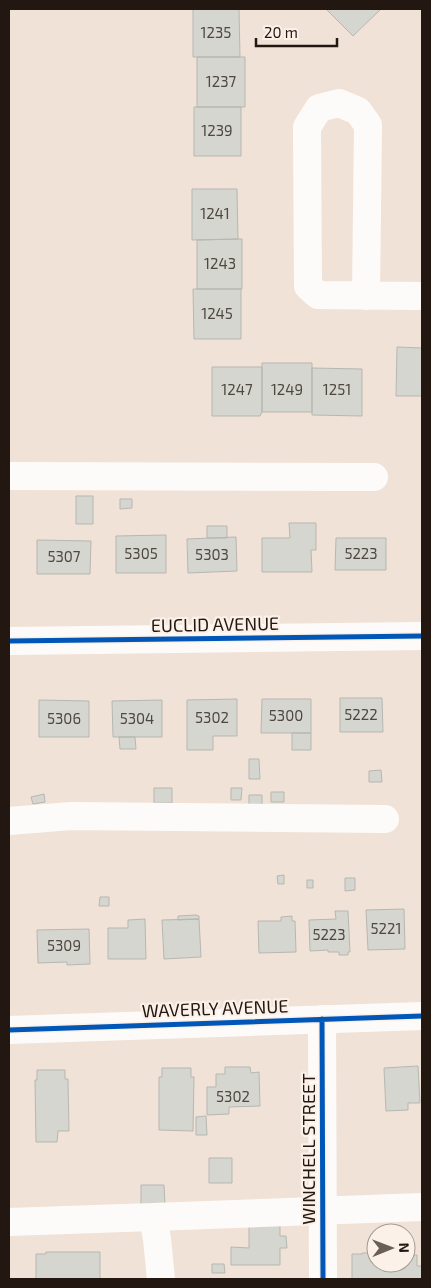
<svg xmlns="http://www.w3.org/2000/svg" width="431" height="1288" font-family="'Exo 2',sans-serif">
<style>
.building{fill:#d6d6d0;stroke:#b7b7b1}
.lines{fill:none;stroke-linecap:round;stroke-linejoin:round}
.minor{stroke:#fdfbf9;stroke-width:28}
.cycleway-casing{stroke:#fcf1e9;stroke-width:8}
.cycleway{stroke:#0057b8;stroke-width:5}
.labels{text-anchor:middle;stroke-width:4.5;stroke-linejoin:round;paint-order:stroke}
.number-label{font-size:15px;fill:#4f4841}
.street-label{font-size:18px;fill:#221811;stroke:#fcf1e9}
</style>
<rect width="100%" height="100%" fill="#f1e2d7"/>
<path class="building" d="M193,9h46l1,48h-47z
M326,9h55l-28,27z
M197,57h48v50h-48z
M194,107h47v49h-47z
M192,189h45l1,50 -46,1z
M242,239v50h-45v-49z
M193,289h48v50h-47z
M397,347l25,1v48h-26z
M262,363h50v49h-50z
M212,367h50v45l-2,4h-48z
M312,368l50,1v47l-50,-1z
M76,496h17v28h-17z
M120,499h12v9l-12,1z
M289,523h27v27h-5l1,22h-50v-34h28z
M207,526h20v12h-20z
M166,535v38h-50v-37z
M236,537l1,34 -49,2 -1,-34z
M336,538h50v32h-51z
M37,540l54,1 -1,33h-53z
M340,698h42l1,34h-43z
M237,699v37h-24v14h-26v-50z
M262,699h49v34h-50z
M39,700l50,1v36h-50z
M162,700v37h-49l-1,-36z
M292,733h19v17h-19z
M119,737h16l1,12h-16z
M249,759h10l1,20h-11z
M381,770l1,12h-13v-11z
M154,788h18v15h-18z
M231,788h11l-1,12h-10z
M271,792h13v10h-13z
M44,794l1,8 -12,2 -2,-7z
M249,795h13v11h-13z
M284,875v9h-6l-1,-8z
M345,878h10v12l-10,1z
M307,880h6v8h-6z
M100,897h9v9h-10z
M404,909l1,40 -37,1 -2,-40z
M335,911h13l2,41h-2v3h-9v-3h-11v-2l-18,1 -1,-31 27,-1z
M196,915l3,1v3l-21,1v-4z
M292,916v5h3l1,31 -37,1 -1,-32h23v-4z
M145,919l1,40h-38v-31h20v-8z
M199,919l2,38 -37,2 -2,-39z
M89,929l1,35 -23,1v-3l-29,1 -1,-33z
M418,1066l2,37h-12v7l-22,1 -2,-43z
M225,1067h25l1,6 8,-1 1,34 -31,1v7l-22,1v-28h9v-13h9z
M162,1068h29v9h3l-1,54 -34,-1v-53h3z
M37,1070h28v9h3l1,52h-11l-1,11h-21l-1,-62h2z
M206,1116l1,19h-11v-18z
M209,1158h23v25h-23z
M141,1185h23l1,21 -24,1z
M249,1222h31v14h6l1,12h-7v17h-49v-18l18,1z
M46,1252h54v27h-64v-25h10z
M362,1253h14v10h30v-10h5v2h6v11h5v13h-70v-25h10z
M212,1264h12l1,9h-13z"/>
<g class="lines">
<path class="minor" d="M366,296l2,-171 -10,-14 -19,-8 -20,5 -12,19 1,159 10,9 104,1
M9,476l365,1
M9,641l413,-5
M9,821l62,-5 314,3
M322,1019l1,260
M9,1030l413,-14
M153,1217l269,-10
M9,1222l144,-5 4,22 4,40"/>
<g class="cycleway-casing">
<path id="cycleway" d="M9,641l413,-5
M322,1019l1,260
M9,1030l413,-14"/>
</g>
<use href="#cycleway" class="cycleway"/>
</g>
<g class="labels">
<g class="number-label">
<text x="216" y="38">1235</text>
<text x="221" y="87">1237</text>
<text x="217" y="136">1239</text>
<text x="215" y="219">1241</text>
<text x="220" y="269">1243</text>
<text x="217" y="319">1245</text>
<text x="237" y="395">1247</text>
<text x="287" y="395">1249</text>
<text x="337" y="395">1251</text>
<text x="141" y="559">5305</text>
<text x="361" y="559">5223</text>
<text x="212" y="560">5303</text>
<text x="64" y="562">5307</text>
<text x="361" y="720">5222</text>
<text x="286" y="721">5300</text>
<text x="212" y="723">5302</text>
<text x="64" y="724">5306</text>
<text x="137" y="724">5304</text>
<text x="386" y="934">5221</text>
<text x="329" y="940">5223</text>
<text x="64" y="951">5309</text>
<text x="233" y="1102">5302</text>
</g>
<g class="street-label">
<text transform="translate(215 625) rotate(-1)" y="6">EUCLID AVENUE</text>
<text transform="translate(215 1009) rotate(-2)" y="6">WAVERLY AVENUE</text>
<text transform="translate(309 1149) rotate(-90)" y="6">WINCHELL STREET</text>
</g>
</g>
<rect width="431" height="1288" fill="none" stroke="#221811" stroke-width="20"/>
<g transform="translate(391 1248) rotate(89)"><circle r="24" fill="#fcf1e9" stroke="#a59a93"/>
<path d="M0-4L9 19L0 12L-9 19Z" fill="#6a5f56"/>
<text y="-8" font-size="14" font-weight="bold" text-anchor="middle" fill="#221811">N</text>
</g>
<path d="M256 38v8h81v-8" fill="none" stroke="#221811" stroke-width="2.5"/>
<text x="264" y="38" font-size="15" fill="#221811" stroke="#fcf1e9" stroke-width="4" paint-order="stroke">20 m</text>
</svg>
